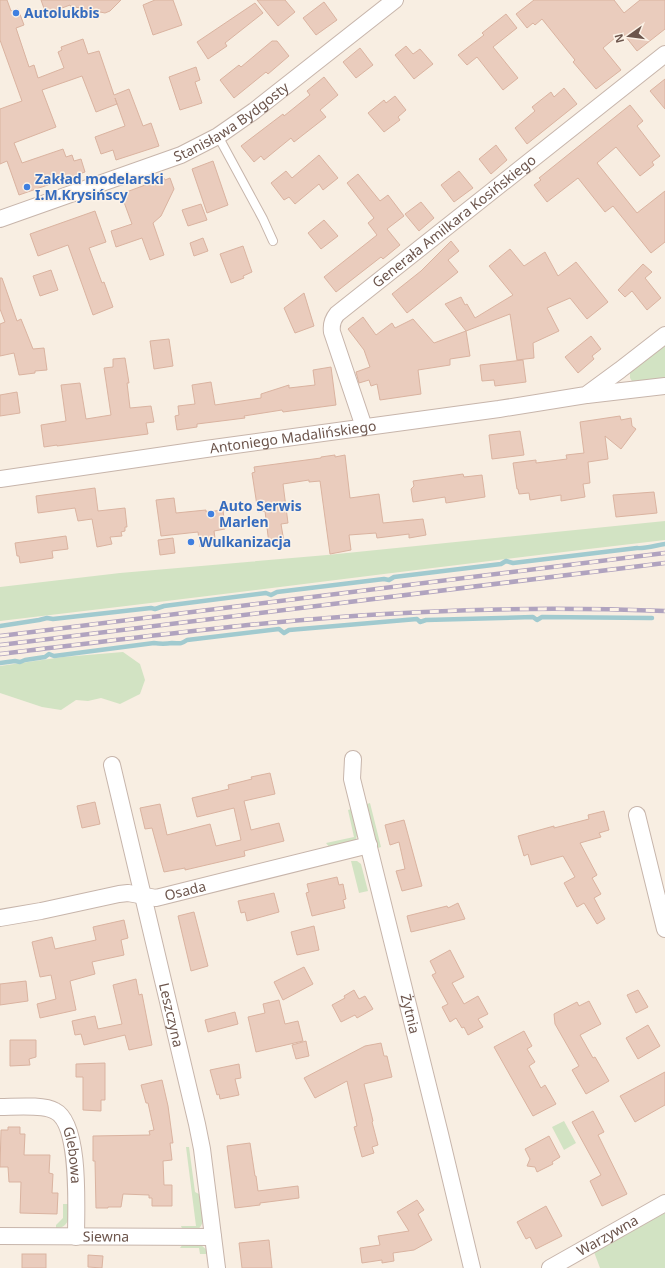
<svg xmlns="http://www.w3.org/2000/svg" width="665" height="1268" viewBox="0 0 665 1268" font-family="'Noto Sans',sans-serif">
	<rect width="100%" height="100%" fill="#f8eee2"/>
	<g fill="#d2e3c3">
		<path d="M665,344V381L633,383L630,378V373Z"/>
		<path d="M665,521V540C443,566 222,595 0,621V587L120,573L327,555Z"/>
		<path d="M123,652L140,664L145,680L140,694L120,704L101,698L88,701L76,700L61,710L42,707L0,693V666L63,657Z"/>
		<path d="M370,803L381,847L375,849L364,805Z"/>
		<path d="M354,808C356,820 361,832 354,843L331,849L326,843L354,837L348,810Z"/>
		<path d="M351,861H357L361,864L368,891L359,893Z"/>
		<path d="M564,1121L576,1143L564,1150L552,1127Z"/>
		<path d="M186,1147H189L195,1192L201,1195C202,1204 208,1226 196,1230C192,1231 187,1231 183,1231L181,1226H196Z"/>
		<path d="M63,1204H70C70,1214 70,1228 56,1228V1225L63,1218Z"/>
		<path d="M665,1213V1268H600L594,1252Z"/>
		<path d="M183,1244L201,1245L208,1251L206,1254H200L199,1248H180Z"/>
	</g>
	<g fill="none" stroke-linecap="round" stroke-linejoin="round">
		<g stroke="#a1cacf" stroke-width="4.5">
			<path d="M0,626L39,620L47,618L53,619L151,608L155,609L164,606L266,593L271,595L277,592L384,579L389,580L394,577L501,564L506,561L513,563L637,548C643,549 658,545 665,544"/>
			<path d="M0,663L15,661L20,662L25,660L45,657L49,654L54,656L154,643C161,644 165,644 172,643C179,643 180,645 187,640L279,629L284,633L289,630L417,619L420,622L426,620L533,617L537,620L542,617L652,618"/>
		</g>
	</g>
	<g fill="#eaccbd" stroke="#dab3a0">
		<path d="M0,0H7L11,11L18,9L24,25L16,28L29,67L34,65L38,78L64,68L58,52L62,50L61,47L83,39L88,54L99,51L114,95L129,89L143,126L151,123L159,146L116,160L113,150L101,154L95,137L125,126L115,98L117,104L96,112L82,76L42,90L56,127L14,143L22,163L63,149L66,157L72,155L74,161L81,159L85,172L19,195L7,161L0,164V109L22,101L0,40Z"/>
		<path d="M41,0H121L110,11L105,13L70,6V5L46,14Z"/>
		<path d="M155,0H173L182,25L153,35L143,5Z"/>
		<path d="M257,0H285L295,12L278,26Z"/>
		<path d="M534,0H614L624,13L640,0H665V29L637,51L622,32L603,48L621,70L596,89L573,62L575,60L542,19L535,25L533,23L527,28L516,14Z"/>
		<path d="M324,2L337,20L316,35L303,18Z"/>
		<path d="M255,3L263,13L225,43L227,46L208,59L197,42Z"/>
		<path d="M506,14L517,28L493,47L518,78L503,90L477,57L467,65L458,55L484,35L482,33Z"/>
		<path d="M272,41H277L289,56L268,74L266,72L234,98L220,80L239,65L241,67Z"/>
		<path d="M406,46L413,54L420,49L433,64L414,79L395,55Z"/>
		<path d="M360,48L373,65L356,78L343,62Z"/>
		<path d="M196,67L200,80L195,82L202,103L180,110L169,77Z"/>
		<path d="M324,77L338,95L320,110L326,117L294,142L291,138L264,160L261,156L254,162L241,146L283,114L284,116L310,95L307,91Z"/>
		<path d="M665,79V109L650,91Z"/>
		<path d="M564,88L577,104L527,144L515,128L535,111L532,107L551,92L554,97Z"/>
		<path d="M395,96L406,110L398,117L400,120L384,132L368,113L384,100L386,103Z"/>
		<path d="M630,105L643,121L637,126L660,156L652,162L654,165L640,176L616,147L597,163L637,213L665,191V242L651,253L613,206L605,212L578,178L547,202L534,185L541,180L539,178Z"/>
		<path d="M496,145L507,160L491,174L479,159Z"/>
		<path d="M319,155L338,178L323,190L319,184L295,204L289,197L284,200L271,183L286,171L292,178Z"/>
		<path d="M213,161L228,205L207,213L192,169Z"/>
		<path d="M459,171L473,188L454,202L441,185Z"/>
		<path d="M358,174L380,201L388,195L404,216L387,229L400,245L383,259L381,257L336,292L324,277L377,235L368,223L374,218L347,183Z"/>
		<path d="M164,178L165,180L170,178L174,189L161,216L153,223L164,255L150,260L142,238L116,247L111,231L132,224L121,194Z"/>
		<path d="M421,202L434,218L419,231L405,214Z"/>
		<path d="M201,204L207,220L188,226L182,210Z"/>
		<path d="M95,211L106,242L89,248L102,283L104,282L113,307L93,315L68,245L38,256L30,234Z"/>
		<path d="M324,220L338,236L321,249L308,233Z"/>
		<path d="M203,238L208,251L194,256L190,243Z"/>
		<path d="M451,241L459,251L448,260L458,272L407,313L392,294L421,271Z"/>
		<path d="M243,246L252,272L243,276L244,278L231,283L220,254Z"/>
		<path d="M510,249L524,266L545,252L558,276L576,262L608,302L587,319L570,298L547,308L559,331L533,343L534,358L517,360L510,314L466,331L445,304L461,297L465,305L467,304L475,318L513,295L489,266Z"/>
		<path d="M643,264L652,272L645,278L661,298L647,310L632,291L625,297L618,290Z"/>
		<path d="M51,270L58,290L40,296L33,276Z"/>
		<path d="M0,278H2L17,321L21,319L33,349L44,348L47,370L35,371V373L19,375L14,353L0,356V324L5,322L0,309Z"/>
		<path d="M304,293L314,326L295,333L284,308Z"/>
		<path d="M363,317L376,335L392,323L395,328L413,319L434,343L466,331L470,356L450,359V365L418,370L421,394L380,400L377,384L371,386L369,380L359,383L356,372L370,367L364,350L348,329Z"/>
		<path d="M591,336L601,349L592,356L594,359L578,373L565,357Z"/>
		<path d="M169,339L173,366L154,369L150,341Z"/>
		<path d="M125,358L129,383H127L130,408L151,406L154,422L146,423L148,434L57,446V445L44,447L41,425L66,421L61,385L80,383L86,419L111,415L104,368L113,367V359Z"/>
		<path d="M523,360L526,382L495,386L494,380L482,381L480,365Z"/>
		<path d="M331,367L336,405L283,412L282,410L244,416L245,418L197,424V427L177,430L175,416L179,415L178,406L195,404L192,385L211,382L215,405L261,398V394L289,385V388L315,385L313,370Z"/>
		<path d="M17,392L20,413L0,416V395Z"/>
		<path d="M620,416L621,420L631,418L632,426L636,429L621,449L605,436L608,459L588,462L590,483L583,484L585,497L561,501V495L530,500L529,493L519,494L518,489H517L513,463L536,460V463L567,459L566,455L584,453L580,422Z"/>
		<path d="M520,431L524,455L492,459L489,435Z"/>
		<path d="M335,455V457L345,455L350,498L379,494L383,523L423,519L426,535L409,538V534L377,538L376,533L349,535L351,550L330,554L320,481L309,482V480L283,484L288,523L281,524L284,542L269,544L265,511L258,512L252,473L255,472L254,467L321,458V457Z"/>
		<path d="M463,474L464,477L482,475L485,497L446,503L445,497L413,502L411,489L414,486L413,481Z"/>
		<path d="M95,488L98,511L125,508L127,527H125V531L121,532L122,536L110,537L112,544L97,547L92,519L78,521L75,508L38,513L36,496Z"/>
		<path d="M654,492L657,513L616,517L613,495Z"/>
		<path d="M174,498L176,513L206,510V512L223,510L225,529L214,531L216,545L200,547L198,532L161,536L156,500Z"/>
		<path d="M66,536L68,549L52,551L53,558L20,563L19,556H17L15,543Z"/>
		<path d="M173,538L175,553L160,555L158,540Z"/>
		<path d="M270,773L275,794L244,801L251,830L279,823L284,841L244,851L245,856L185,870V868L164,872L152,828L145,829L140,808L160,804L167,835L210,824L216,846L241,840L234,808L197,817L192,798L229,789L228,785L252,779L251,777Z"/>
		<path d="M95,802L100,824L82,828L77,806Z"/>
		<path d="M604,811L609,830L599,833L601,837L580,843L597,875L592,878L601,894L594,898L605,919L597,924L584,903L577,907L564,883L575,877L563,856L531,865L528,854L524,856L518,836L554,826V828L589,819L588,815Z"/>
		<path d="M404,820L422,886L402,891L396,871L405,869L399,842L390,845L385,825Z"/>
		<path d="M337,877L339,885L343,884L346,899L343,900L345,908L312,916L306,893L309,892L307,884Z"/>
		<path d="M274,893L279,912L247,921L245,912L241,913L238,901Z"/>
		<path d="M458,903L465,919L411,932L407,916L447,906L448,908Z"/>
		<path d="M194,912L208,966L191,971L178,916Z"/>
		<path d="M124,920L128,938L121,940L124,955L92,962L95,974L70,981L76,1010L40,1018L37,1004L56,999L51,975L40,977L32,942L52,937L55,949L96,940L93,927Z"/>
		<path d="M314,926L319,950L297,955L291,932Z"/>
		<path d="M450,950L464,977L452,983L464,1004L478,996L488,1014L478,1019L483,1027L468,1035L464,1027L462,1028L456,1018L450,1022L442,1007L448,1004L432,975L436,973L430,961Z"/>
		<path d="M304,967L313,984L283,1000L274,982Z"/>
		<path d="M136,979L139,995L142,994L152,1045L129,1050L125,1035L84,1045L81,1034L75,1035L72,1021L95,1016L98,1029L122,1024L113,985Z"/>
		<path d="M26,981L28,1001L0,1005V984Z"/>
		<path d="M354,990L359,999L365,996L373,1009L357,1018L355,1015L341,1022L332,1005L345,998L344,996Z"/>
		<path d="M638,990L648,1007L636,1013L627,995Z"/>
		<path d="M279,1000L285,1024L298,1021L303,1041L256,1052L248,1017L265,1013L263,1004Z"/>
		<path d="M589,1001L601,1024L580,1035L593,1058L595,1057L609,1081L586,1094L572,1070L579,1066L555,1024L554,1014L577,1002L579,1006Z"/>
		<path d="M235,1012L238,1024L208,1032L205,1020Z"/>
		<path d="M648,1025L660,1046L638,1059L626,1038Z"/>
		<path d="M524,1031L532,1046L527,1049L535,1062L529,1066L541,1088L545,1085L556,1104L533,1116L494,1047Z"/>
		<path d="M10,1040H36V1057L29,1059L30,1065L10,1066Z"/>
		<path d="M306,1041L309,1056L296,1059L292,1045Z"/>
		<path d="M381,1043L384,1056H387L392,1077L364,1084L373,1121L372,1122L378,1145L372,1147L374,1153L362,1157L354,1127L357,1126L347,1081L315,1098L304,1078L365,1046Z"/>
		<path d="M105,1063V1100H101V1111L83,1110V1077H76V1064Z"/>
		<path d="M239,1064L241,1078L235,1079L239,1095L220,1099L219,1094L217,1095L210,1070Z"/>
		<path d="M665,1072V1105L635,1122L620,1096Z"/>
		<path d="M162,1080L168,1106L173,1143H170L172,1160L163,1161L164,1185H172V1206H152V1198H149V1195L123,1194L121,1207H108V1208H96L95,1161H93V1136L150,1135L149,1131L154,1130L148,1103H146L141,1085Z"/>
		<path d="M593,1111L604,1132L598,1135L627,1194L602,1206L590,1181L601,1175L572,1122Z"/>
		<path d="M8,1127H20V1134H25L24,1155H50L49,1173L53,1174L52,1193H58L57,1214L20,1213L21,1182H9L8,1167H0L1,1130H8Z"/>
		<path d="M549,1136L560,1157L552,1162L553,1164L537,1172L535,1167L527,1166L530,1159L525,1149Z"/>
		<path d="M250,1143L255,1176H256L258,1191L298,1186L299,1198L260,1203V1205L235,1208L227,1146Z"/>
		<path d="M417,1200L424,1210L418,1214L432,1240L414,1250L393,1253L394,1261L382,1263V1260L362,1263L360,1248L380,1245L378,1236L409,1231L397,1212Z"/>
		<path d="M546,1206L562,1236L536,1249L530,1237L526,1239L517,1222Z"/>
		<path d="M269,1240L272,1268H242L239,1243Z"/>
		<rect x="22" y="1254" width="24" height="14"/>
		<path d="M88,1255L103,1256L102,1268L88,1267Z"/>
	</g>
	<g fill="none" stroke-linecap="round" stroke-linejoin="round">
		<defs>
			<path id="lane" d="M218,136L263,219L273,241"/>
			<g id="street">
				<path id="s1" d="M0,219L181,155L218,136L254,111L395,0"/>
				<path d="M587,395L665,386"/>
				<path id="s2" d="M364,427L332,332C331,325 332,320 337,314L665,54"/>
				<path id="s3" d="M0,479L206,449L499,409L586,395L620,370L665,335"/>
				<path id="s4" d="M353,759L352,779L440,1134L472,1268"/>
				<path id="s5" d="M112,765L197,1124L202,1149L217,1268"/>
				<path d="M637,815L665,929"/>
				<path id="s6" d="M0,918L41,911L119,894L128,893L156,898L369,845"/>
				<path id="s7" d="M0,1107C14,1107 43,1104 55,1111C81,1124 76,1210 76,1237"/>
				<path id="s8" d="M0,1236L213,1237"/>
				<path id="s9" d="M550,1268L665,1203"/>
			</g>
		</defs>
		<use href="#lane" stroke="#c7b5ab" stroke-width="10"/>
		<use href="#street" stroke="#c7b5ab" stroke-width="18"/>
		<use href="#lane" stroke="#fff" stroke-width="8"/>
		<use href="#street" stroke="#fff" stroke-width="16"/>
		<defs>
			<g id="rail">
				<path d="M0,636L665,553"/>
				<path d="M0,645L665,563"/>
				<path d="M0,654C141,637 282,618 424,612C504,608 585,608 665,611"/>
			</g>
		</defs>
		<use href="#rail" stroke="#b0a3bf" stroke-width="4.5"/>
		<use href="#rail" stroke="#fcf2e7" stroke-width="3" stroke-dasharray="9" stroke-linecap="butt"/>
	</g>
	<g fill="#3f7fe0" stroke="#fcf2e7" stroke-width="1.5">
		<circle cx="16" cy="13" r="4"/>
		<circle cx="27" cy="187" r="4"/>
		<circle cx="211" cy="514" r="4"/>
		<circle cx="191" cy="542" r="4"/>
	</g>
	<g text-anchor="middle" stroke-width="3" stroke-linejoin="round" paint-order="stroke">
		<g font-size="14" font-weight="bold" fill="#366cbe" stroke="#fcf2e7" text-anchor="start">
			<text x="24" y="18">Autolukbis</text>
			<text x="35" y="184">Zakład modelarski<tspan x="35" dy="16">I.M.Krysińscy</tspan></text>
			<text x="219" y="511">Auto Serwis<tspan x="219" dy="16">Marlen</tspan></text>
			<text x="199" y="547">Wulkanizacja</text>
		</g>
		<g font-size="14" fill="#6c554c" stroke="#fcf2e7">
			<text dy="5" stroke="none"><textPath href="#s1" startOffset="252">Stanisława Bydgosty</textPath></text>
			<text dy="5" stroke="none"><textPath href="#s2" startOffset="269">Generała Amilkara Kosińskiego</textPath></text>
			<text dy="5" stroke="none"><textPath href="#s3" startOffset="296">Antoniego Madalińskiego</textPath></text>
			<text dy="5" stroke="none"><textPath href="#s6" startOffset="189">Osada</textPath></text>
			<text dy="5" stroke="none"><textPath href="#s4" startOffset="262">Żytnia</textPath></text>
			<text dy="5" stroke="none"><textPath href="#s5" startOffset="257">Leszczyna</textPath></text>
			<text dy="5" stroke="none"><textPath href="#s7" startOffset="105">Glebowa</textPath></text>
			<text dy="5" stroke="none"><textPath href="#s9" startOffset="66">Warzywna</textPath></text>
			<text dy="5" stroke="none"><textPath href="#s8" startOffset="106">Siewna</textPath></text>
		</g>
	</g>
	<g transform="translate(629 36) rotate(256)" stroke="#fcf2e7" stroke-width="3" paint-order="stroke">
	<path d="M0-3L7 15L0 10L-7 15Z" fill="#6c554c"/>
	<text y="-6" font-size="11" font-weight="bold" text-anchor="middle" fill="#6c554c">N</text>
	</g>
</svg>
